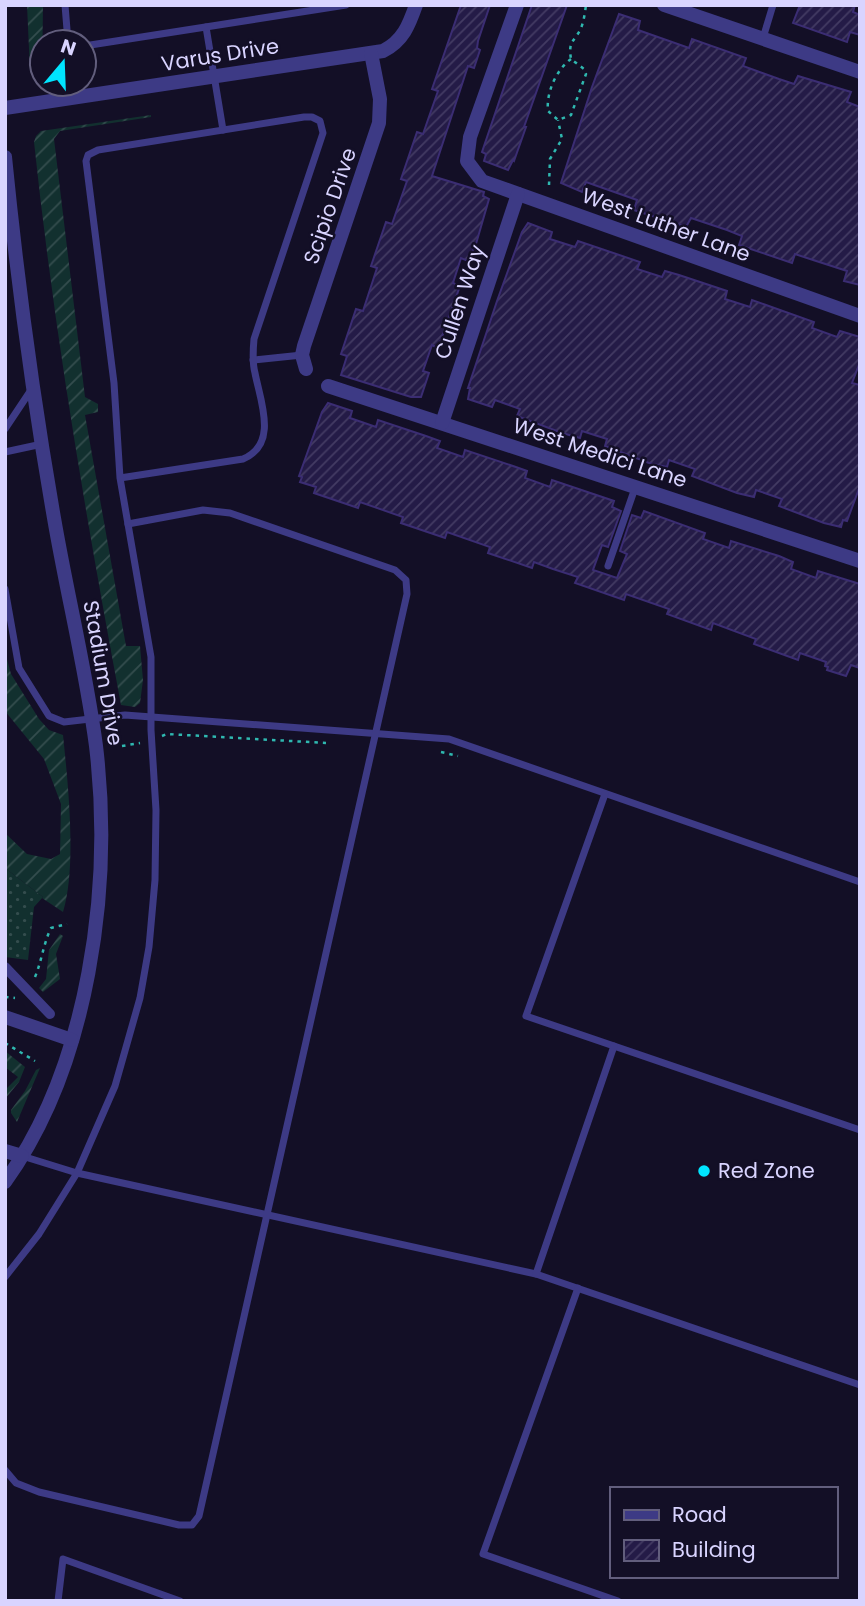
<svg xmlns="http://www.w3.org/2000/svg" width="865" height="1606" viewBox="0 0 865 1606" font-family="Poppins,sans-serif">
	<defs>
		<pattern id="grass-dots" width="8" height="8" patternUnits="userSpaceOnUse" patternTransform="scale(1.75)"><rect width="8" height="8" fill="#12302f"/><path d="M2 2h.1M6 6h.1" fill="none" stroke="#344d4e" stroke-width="1.8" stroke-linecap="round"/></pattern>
		<pattern id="garden-furrows" width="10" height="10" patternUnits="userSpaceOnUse" patternTransform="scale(1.75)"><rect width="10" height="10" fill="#12302f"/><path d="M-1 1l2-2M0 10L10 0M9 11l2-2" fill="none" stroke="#344d4e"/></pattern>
		<pattern id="building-hatch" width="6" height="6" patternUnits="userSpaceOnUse" patternTransform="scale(1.75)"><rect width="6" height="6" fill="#241b47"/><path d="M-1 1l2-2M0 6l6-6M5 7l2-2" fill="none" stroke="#433b63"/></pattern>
	</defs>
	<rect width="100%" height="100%" fill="#130f26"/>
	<path fill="url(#grass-dots)" d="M5,868L43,897L34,907L28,960L5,957Z"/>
	<g fill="url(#garden-furrows)">
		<path d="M27,5H43L42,79L33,77L30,71Z"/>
		<path d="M151,115V117L60,131L54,139L85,397L98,404V412L85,415L126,646H140L143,680L140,703L135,707L121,705C86,518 54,331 34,142L36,136L41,131Z"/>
		<path d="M5,652L11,674L39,719L49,730L63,735C68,783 77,867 63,912L42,898L43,897L5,868V833L27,854L51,859L60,854L61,804L44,759L5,711Z"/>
		<path d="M60,934L63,936L56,954L60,979L43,992L39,988L46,979L49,950Z"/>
		<path d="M5,1051L25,1067L19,1082L5,1099V1090L18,1077L5,1067Z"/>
		<path d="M40,1068L17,1122L11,1113V1110L25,1091L36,1070Z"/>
	</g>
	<g fill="url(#building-hatch)" stroke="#3b2d73" stroke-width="2">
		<path d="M461,5H490L478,41L477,48L480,50L474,68L468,66L432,176L484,192L483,196L489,199L476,244L468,261L461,258L453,283L460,286L438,348L432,345L423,371L429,373L421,397H411L341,375L347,356L341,354L356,309L363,311L377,268L371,266L386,222L392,224L407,181L401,179L417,132L423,134L431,111L438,91L432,89Z"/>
		<path d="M532,5H567L524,127H526L514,161L513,160L508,170L484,161L486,154L482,152Z"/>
		<path d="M800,5H855L853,12L860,15V35L850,32L847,42L793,23Z"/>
		<path d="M619,14L640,21L638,30L689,48L692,39L746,58L743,66L779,79L794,84L798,76L851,92L847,102L860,107V285L844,281L847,271L810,259L795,254L792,263L739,245L742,236L727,230L691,218L686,227L634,210L637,200L586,182L582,192L561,183L592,87Z"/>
		<path d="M528,223L552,232L550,239L575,247L578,241L640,262L637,269L662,277L665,271L679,275L727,291L725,299L750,307L752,300L766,305L814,322L812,328L837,337L840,331L860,337V362L852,383L860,385V486L847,521L843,520L841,527L824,523L779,506L782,499L756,490L754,497L737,493L692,476L695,469L669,460L667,467L649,463L605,446L607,439L582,431L580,438L562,433L517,416L520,409L495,400L492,407L468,399L470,388H468L497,301L522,232Z"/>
		<path d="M328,403L352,411L350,418L376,427L378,420L426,436L440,441L437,448L463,457L465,450L513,466L527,471L525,478L550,487L552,480L614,501L612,507L621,511L608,547L602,545L593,570L617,578L627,554L620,551L632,515L641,518L644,511L705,533L703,539L729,548L731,541L779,556L793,562L791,569L816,578L818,571L860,584V668L851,665L846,676L827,670L828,667L825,666L826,662L800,653L798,660L768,649L754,644L756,639L713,623L711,630L667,614L669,609L626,594L624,600L575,583L578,577L553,569L534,562L532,568L488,553L490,547L447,532L445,538L401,523L403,517L360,502L358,508L314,493L316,487L300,482L302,477L299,476L322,412Z"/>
	</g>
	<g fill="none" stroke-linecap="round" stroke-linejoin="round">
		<g stroke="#2fb8b0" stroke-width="2.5" stroke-dasharray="3.5 5" stroke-linecap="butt">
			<path d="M571,59C556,70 546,93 548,111L558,120L571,115L586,74L584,69L571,59C568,40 574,43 581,28C584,21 585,12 586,5"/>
			<path d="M549,185L550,159L562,139L558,120"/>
			<path d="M162,736L167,734L326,743"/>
			<path d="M122,746L140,743"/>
			<path d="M441,752L458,756"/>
			<path d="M35,977C42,960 43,945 51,928L67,924"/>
			<path d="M5,997L15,998"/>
			<path d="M5,1043L35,1061"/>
		</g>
		<g stroke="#3d3a85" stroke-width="7">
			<path d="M65,5L68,42"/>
			<path d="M206,27L223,130"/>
			<path d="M763,38L773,5"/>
			<path d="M84,46L346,5"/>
			<path d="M253,360L302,355"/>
			<path d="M5,429L31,390"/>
			<path d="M5,452L42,444"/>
			<path d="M608,566L635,488"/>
			<path d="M5,589L19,668L49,716L64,722L125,715L449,739L860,882"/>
			<path d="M605,794L526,1016L860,1130"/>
			<path d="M22,1156L77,1173L536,1274L860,1385"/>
			<path d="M536,1274L614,1046"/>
			<path d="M5,1277L39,1234L77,1173L115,1086L140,998L149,947L155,880L156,810L151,730V657L120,478L114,383L86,161L88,155L98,150L304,117H312L320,121L323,133L254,339C253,350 252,362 255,373C260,400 279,444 243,459L120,478"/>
			<path d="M578,1288L483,1554L618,1601"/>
			<path d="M5,1470L16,1483L39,1492L179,1525H192L199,1516L407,594L406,580L395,570L230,513L203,510L128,524"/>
			<path d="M58,1601L63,1559L180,1601"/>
		</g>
		<path stroke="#3d3a85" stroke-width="10" d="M5,967L50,1014"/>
		<g stroke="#3d3a85" stroke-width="14">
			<path d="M517,5L470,137L467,161L482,181L860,316"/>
			<path d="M664,5L860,72"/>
			<path d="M5,108L383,51C403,41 409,25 416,5"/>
			<path d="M5,157C17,278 33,398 54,518C67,594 86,670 96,746C113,887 89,1065 5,1182"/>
			<path d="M306,369L302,355L304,346L379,123L380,99L371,53"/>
			<path d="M328,386L860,561"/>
			<path d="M442,423L518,194"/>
			<path d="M5,1017L72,1040"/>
			<path d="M5,1151L22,1156"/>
		</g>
	</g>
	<circle fill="#00e5ff" stroke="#130f26" stroke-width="2.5" cx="704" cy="1171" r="7"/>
	<g text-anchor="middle" stroke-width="5" stroke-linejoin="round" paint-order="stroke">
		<g font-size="21" fill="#d9d4ff" stroke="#130f26">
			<text transform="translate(220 55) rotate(-9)" y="7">Varus Drive</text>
			<text transform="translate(330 206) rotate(-71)" y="7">Scipio Drive</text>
			<text transform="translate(666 225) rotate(20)" y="7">West Luther Lane</text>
			<text transform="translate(460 302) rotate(-72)" y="7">Cullen Way</text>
			<text transform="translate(600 453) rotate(18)" y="7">West Medici Lane</text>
			<text transform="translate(103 673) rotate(80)" y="7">Stadium Drive</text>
		</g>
		<g font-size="21" fill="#d9d4ff" stroke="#130f26" text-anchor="start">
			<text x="718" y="1178">Red Zone</text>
		</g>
	</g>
	<rect width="865" height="1606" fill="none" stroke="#d9d4ff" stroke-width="14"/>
	<rect x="610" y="1487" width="228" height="91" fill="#130f26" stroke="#625e7d" stroke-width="2"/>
	<rect x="624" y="1510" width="35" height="10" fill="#3d3a85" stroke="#625e7d" stroke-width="2"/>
	<text x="672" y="1522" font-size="21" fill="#d9d4ff">Road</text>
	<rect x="624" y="1540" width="35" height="21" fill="url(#building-hatch)" stroke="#625e7d" stroke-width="2"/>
	<text x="672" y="1557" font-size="21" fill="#d9d4ff">Building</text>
	<g transform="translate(63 63) rotate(19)"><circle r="33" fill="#130f26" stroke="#625e7d" stroke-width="2"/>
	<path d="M0-5L12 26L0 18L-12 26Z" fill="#00e5ff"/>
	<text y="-10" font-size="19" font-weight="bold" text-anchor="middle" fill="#d9d4ff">N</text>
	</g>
</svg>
